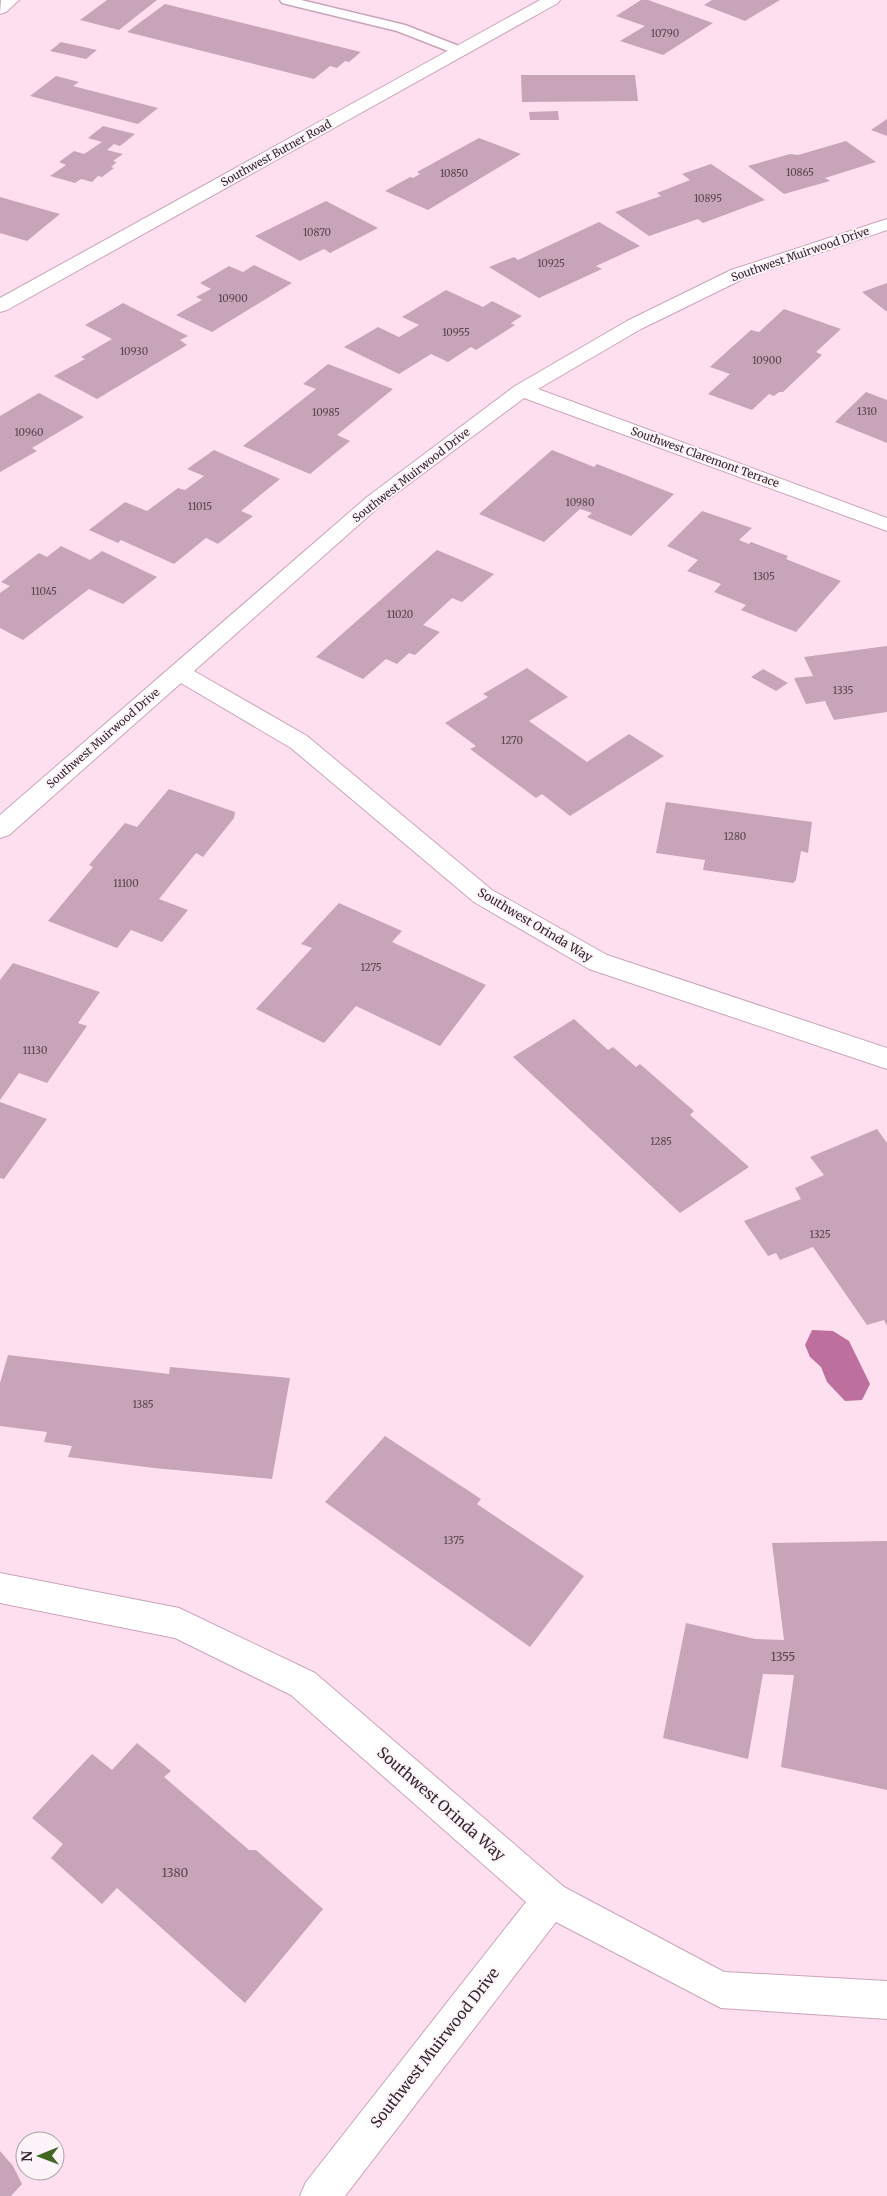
<svg xmlns="http://www.w3.org/2000/svg" width="887" height="2196" viewBox="0 0 887 2196" font-family="Merriweather,serif">
	<rect width="100%" height="100%" fill="#fedff0"/>
	<path fill="#bd6f9e" d="M812,1330L833,1331L849,1341L870,1384L862,1400L845,1401L827,1382L821,1367L810,1357L805,1345Z"/>
	<g fill="#c7a4b8">
		<path d="M107,0H157L119,30L80,20Z"/>
		<path d="M641,0H648L713,23L663,55L620,41L645,26L616,16Z"/>
		<path d="M712,0H780L745,21L704,5Z"/>
		<path d="M165,4L361,52L349,62L345,61L337,68L330,66L314,79L127,32Z"/>
		<path d="M61,42L97,50L86,59L50,51Z"/>
		<path d="M521,75H635L638,101L522,102Z"/>
		<path d="M56,76L79,82L73,86L158,108L138,124L30,96Z"/>
		<path d="M558,111L559,120H530L529,112Z"/>
		<path d="M887,119V136L871,130Z"/>
		<path d="M103,126L135,134L120,146L114,144L107,150L123,154L113,161L117,162L111,167L114,168L102,177L98,176L92,182L81,179L75,183L50,176L66,165L59,162L74,151L84,154L102,142L88,138Z"/>
		<path d="M479,138L521,154L428,210L385,191L410,177L413,178L420,174L417,172Z"/>
		<path d="M846,141L876,162L825,178L830,181L784,194L748,166L790,154L798,155Z"/>
		<path d="M711,164L765,200L703,223L698,219L649,236L615,212L661,196L657,193L690,180L682,174Z"/>
		<path d="M0,197L60,214L27,241L0,233Z"/>
		<path d="M326,201L378,228L330,253L324,249L300,261L255,236Z"/>
		<path d="M599,222L640,246L596,266L602,269L539,298L489,267L514,257L518,260Z"/>
		<path d="M254,265L292,283L212,332L176,315L202,300L196,297L211,289L200,283L229,266L243,272Z"/>
		<path d="M887,283V312L862,292Z"/>
		<path d="M446,290L483,307L492,301L522,316L511,323L515,325L476,350L471,347L448,362L431,354L399,374L344,347L378,327L399,337L419,325L402,317Z"/>
		<path d="M123,303L188,336L180,340L187,345L97,399L54,376L85,359L81,357L112,339L85,325Z"/>
		<path d="M784,309L841,329L816,352L822,355L783,392H779L774,396L769,394L752,410L708,394L730,374L710,367L712,365L751,330L759,332Z"/>
		<path d="M328,364L393,389L337,435L350,441L310,474L243,446L316,389L303,384Z"/>
		<path d="M866,392L887,400V443L835,422Z"/>
		<path d="M39,393L84,417L32,448L37,451L0,472V416Z"/>
		<path d="M214,450L280,479L241,511L253,516L218,544L206,538L174,564L121,540L118,543L89,530L125,502L147,511L178,488L185,490L204,476L187,469Z"/>
		<path d="M552,450L594,467L597,464L674,494L631,536L587,517L592,513L580,509L544,542L479,514Z"/>
		<path d="M702,511L752,528L739,540L749,544L751,542L788,556L786,559L841,581L796,632L741,610L746,605L714,592L721,584L687,571L698,560L667,546Z"/>
		<path d="M61,546L90,560L102,551L157,577L123,604L89,589L23,640L0,628V593L10,586L1,582L39,553L47,557Z"/>
		<path d="M437,550L494,574L462,602L452,598L423,625L440,632L415,655L409,653L397,664L386,659L363,679L316,657Z"/>
		<path d="M887,646V712L834,720L825,701L806,704L794,678L813,676L804,657Z"/>
		<path d="M527,668L568,697L529,721L587,762L629,734L664,756L570,816L542,794L536,798L470,749L476,746L445,723L488,697L483,694Z"/>
		<path d="M763,669L788,683L776,691L751,677Z"/>
		<path d="M169,789L235,812L234,818L203,857L196,853L159,899L188,910L162,942L131,930L117,948L48,921L93,867L89,865L125,823L137,827Z"/>
		<path d="M666,802L812,822L808,853L801,851L796,880L793,883L703,870L705,860L656,853Z"/>
		<path d="M339,903L402,931L392,942L486,985L440,1046L356,1006L324,1043L256,1009L312,948L301,944Z"/>
		<path d="M13,963L100,992L78,1023L87,1026L47,1083L19,1073L0,1100V980Z"/>
		<path d="M574,1019L608,1050L613,1047L636,1067L640,1064L694,1111L690,1115L749,1167L680,1213L513,1057Z"/>
		<path d="M0,1102L47,1119L4,1179L0,1178Z"/>
		<path d="M877,1129L887,1143V1326L884,1320L867,1325L813,1247L780,1260L776,1253L768,1256L744,1221L801,1199L795,1188L824,1175L810,1157Z"/>
		<path d="M8,1355L169,1374L170,1367L290,1378L272,1479L154,1468L68,1457L72,1446L44,1442L47,1432L0,1426V1383Z"/>
		<path d="M385,1436L481,1499L477,1504L584,1576L530,1647L325,1502Z"/>
		<path d="M887,1541V1790L781,1767L794,1675L763,1674L748,1759L663,1738L686,1623L755,1639L784,1640L772,1543Z"/>
		<path d="M137,1743L171,1771L164,1777L249,1850H256L323,1909L245,2003L117,1888L102,1904L51,1858L63,1844L32,1818L92,1754L112,1770Z"/>
		<path d="M0,2151L13,2166L22,2184L11,2196H0Z"/>
	</g>
	<g fill="none" stroke-linecap="round" stroke-linejoin="round">
		<defs>
			<path id="lane" d="M280,0H301L405,25L464,48L466,51L464,54H456L397,31L282,3Z"/>
			<g id="street">
				<path d="M887,219V230L745,278L641,329L538,389L887,518V531L524,398L381,505L194,671L307,736L492,890L607,955L887,1048V1069L589,969L474,902L291,748L181,683L9,835L0,838V815L367,497L515,386L627,321L731,270Z"/>
				<path d="M0,1573L179,1608L315,1673L564,1887L724,1972L887,1981V2019L721,2008L556,1922L345,2196H300L306,2182L526,1902L291,1695L175,1638L0,1603Z"/>
			</g>
			<path id="secondary" d="M540,0H560L558,3L7,310L0,312V298Z"/>
			<path id="highway" d="M1,0H19L6,12L0,14Z"/>
		</defs>
		<use href="#lane" stroke="#c9a5ba" stroke-width="3"/>
		<use href="#street" stroke="#c9a5ba" stroke-width="2"/>
		<use href="#secondary" stroke="#c9a5ba" stroke-width="2"/>
		<use href="#highway" stroke="#c9a5ba" stroke-width="2"/>
		<use href="#lane" fill="#fff" fill-rule="evenodd"/>
		<use href="#street" fill="#fff" fill-rule="evenodd"/>
		<use href="#secondary" fill="#fff" fill-rule="evenodd"/>
		<use href="#highway" fill="#fff" fill-rule="evenodd"/>
	</g>
	<g text-anchor="middle" stroke-width="4" stroke-linejoin="round" paint-order="stroke">
		<g font-size="10" fill="#5a4651">
			<text x="665" y="37">10790</text>
			<text x="800" y="176">10865</text>
			<text x="454" y="177">10850</text>
			<text x="708" y="202">10895</text>
			<text x="317" y="236">10870</text>
			<text x="551" y="267">10925</text>
			<text x="233" y="302">10900</text>
			<text x="456" y="336">10955</text>
			<text x="134" y="355">10930</text>
			<text x="767" y="364">10900</text>
			<text x="867" y="415">1310</text>
			<text x="326" y="416">10985</text>
			<text x="29" y="436">10960</text>
			<text x="580" y="506">10980</text>
			<text x="200" y="510">11015</text>
			<text x="764" y="580">1305</text>
			<text x="44" y="595">11045</text>
			<text x="400" y="618">11020</text>
			<text x="843" y="694">1335</text>
			<text x="512" y="744">1270</text>
			<text x="735" y="840">1280</text>
			<text x="126" y="887">11100</text>
			<text x="371" y="971">1275</text>
			<text x="35" y="1054">11130</text>
			<text x="661" y="1145">1285</text>
			<text x="820" y="1238">1325</text>
			<text x="143" y="1408">1385</text>
			<text x="454" y="1544">1375</text>
		</g>
		<g font-size="11" fill="#35272f" stroke="#fcf4f8">
			<text transform="translate(276 153) rotate(-29)" y="4">Southwest Butner Road</text>
			<text transform="translate(800 254) rotate(-19)" y="4">Southwest Muirwood Drive</text>
			<text transform="translate(705 457) rotate(20)" y="4">Southwest Claremont Terrace</text>
			<text transform="translate(411 475) rotate(-38)" y="4">Southwest Muirwood Drive</text>
			<text transform="translate(103 738) rotate(-41)" y="4">Southwest Muirwood Drive</text>
		</g>
		<g font-size="12" fill="#35272f" stroke="#fcf4f8">
			<text transform="translate(535 925) rotate(31)" y="4">Southwest Orinda Way</text>
		</g>
		<g font-size="12" fill="#5a4651">
			<text x="783" y="1661">1355</text>
			<text x="175" y="1877">1380</text>
		</g>
		<g font-size="15" fill="#35272f" stroke="#fcf4f8">
			<text transform="translate(441 1804) rotate(41)" y="5">Southwest Orinda Way</text>
			<text transform="translate(435 2048) rotate(-52)" y="5">Southwest Muirwood Drive</text>
		</g>
	</g>
	<g transform="translate(40 2156) rotate(269)"><circle r="24" fill="#fcf4f8" stroke="#aca2a8"/>
	<path d="M0-4L9 19L0 12L-9 19Z" fill="#406621"/>
	<text y="-8" font-size="14" font-weight="bold" text-anchor="middle" fill="#35272f">N</text>
	</g>
</svg>
